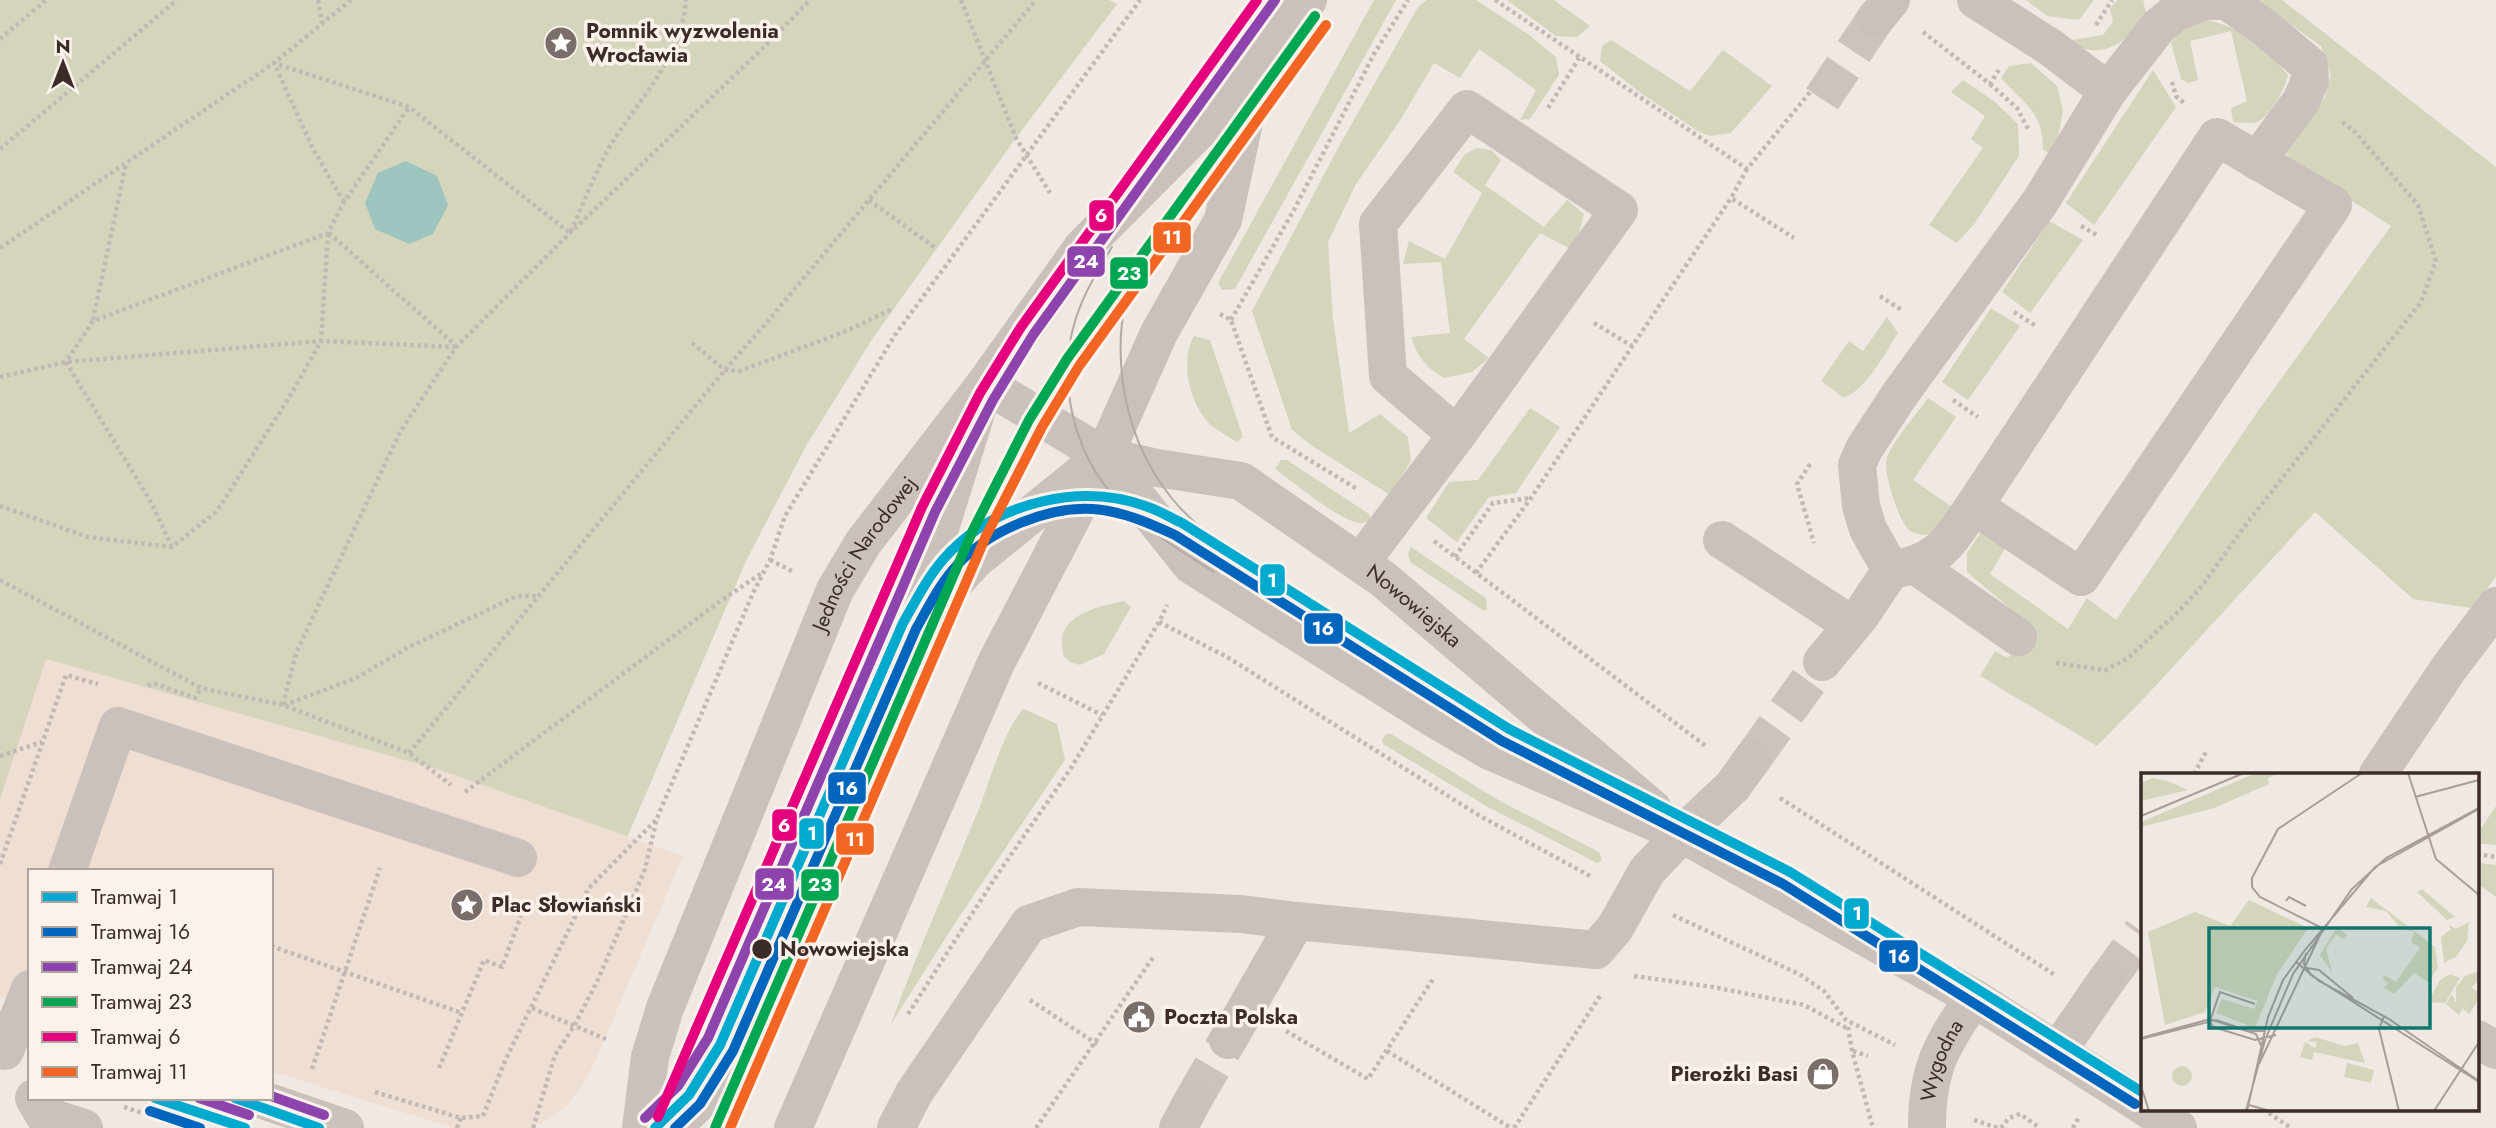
<svg xmlns="http://www.w3.org/2000/svg" width="2496" height="1128" viewBox="0 0 2496 1128" font-family="Jost,sans-serif">
	<rect width="100%" height="100%" fill="#f0e8e3"/>
	<g fill="#d5d5bc">
		<path d="M0,0H1109L1117,4L1016,138L873,338L806,446L746,561L623,847L631,865L635,863L577,995L572,994L546,1049L522,1128H489L512,1072L468,1105L436,1104L271,1049V871H114L132,819L145,799L177,807L510,921L519,904C553,896 575,874 561,838C558,829 550,818 540,814C529,809 514,809 502,808L156,690L124,687L59,666L0,827Z"/>
		<path d="M1374,0H1396L1235,289L1222,290L1218,283Z"/>
		<path d="M1427,0H1476L1528,34L1556,57L1559,75L1530,119L1520,120L1536,90L1479,49L1460,78L1434,63L1401,119L1356,184L1328,242L1333,318L1349,433L1380,414L1408,437L1411,461L1390,495L1311,445L1292,430L1252,311L1338,148L1418,7Z"/>
		<path d="M1507,0H1554L1590,26L1577,37L1556,36Z"/>
		<path d="M2026,0H2094L2079,20L2047,16Z"/>
		<path d="M2117,0H2143L2147,17C2124,40 2110,59 2075,46L2072,40L2103,35L2113,22L2110,9Z"/>
		<path d="M2256,0H2282L2496,167V577L2471,608L2413,599L2315,512L2148,694L2097,746L1980,676L1995,651L2008,658L2031,626L1967,572V553L1983,529L2007,545L1990,574L2068,629L2087,598L2116,620L2258,411L2391,226L2288,160L2287,152L2325,97L2331,76L2321,46Z"/>
		<path d="M2197,19C2234,21 2265,47 2288,75C2286,87 2270,117 2257,122C2250,124 2240,122 2233,122L2231,108L2247,101L2231,31L2190,41L2198,80L2188,83L2181,79L2171,43L2181,30Z"/>
		<path d="M1611,40L1690,91L1723,50L1772,86L1731,133L1710,136L1699,132L1638,91L1600,61L1602,46Z"/>
		<path d="M2031,63L2057,86L2063,111L2057,141L2048,153L2043,149C2043,110 2023,104 2001,78L2009,66Z"/>
		<path d="M2153,70L2176,107L2094,225L2066,203Z"/>
		<path d="M1963,80L1995,102L2018,124L2019,156L1975,223L1957,243L1929,225L1983,148L1971,139L1985,116L1951,92Z"/>
		<path d="M1477,148L1491,150L1501,160L1485,185L1544,227L1567,200L1584,214L1577,241L1569,248L1540,233L1464,339L1489,358L1472,372L1444,378C1426,367 1418,358 1411,337L1450,333L1441,262L1403,264L1409,241L1445,259L1482,193L1453,172L1465,154Z"/>
		<path d="M2049,221L2083,240L2030,313L2002,292Z"/>
		<path d="M1991,308L2020,326L1968,400L1942,382Z"/>
		<path d="M1887,317L1898,333C1887,350 1863,395 1843,397L1821,381L1849,341L1863,351Z"/>
		<path d="M1194,336L1210,340L1243,437L1237,442C1229,437 1220,432 1213,427C1190,407 1179,362 1194,336Z"/>
		<path d="M1928,398L1956,417L1913,480L1952,507L1934,534C1925,535 1916,536 1908,529C1898,519 1882,470 1887,457C1896,436 1915,417 1928,398Z"/>
		<path d="M1530,408L1560,427L1516,493L1489,497L1457,542L1426,518L1449,482L1478,480Z"/>
		<path d="M1281,460H1287L1369,514L1371,520C1366,523 1361,524 1355,522C1332,515 1296,484 1275,469Z"/>
		<path d="M1411,547L1486,598L1487,610L1484,611L1410,562L1408,554Z"/>
		<path d="M1124,601L1131,607L1104,654L1080,665L1070,662L1063,655C1063,650 1061,643 1062,638C1065,613 1104,605 1124,601Z"/>
		<path d="M1024,709L1057,724L1065,760L957,920L891,1024C917,952 949,882 978,811C988,787 1006,723 1024,709Z"/>
		<path d="M1386,734H1391L1500,801L1599,852L1602,860L1597,863L1488,807L1383,744L1382,739Z"/>
		<path d="M2496,806V845L2477,843V834Z"/>
		<path d="M2479,863L2496,865V897L2477,883V866Z"/>
	</g>
	<path fill="#efded2" d="M46,659L440,770L683,856L592,1068L582,1086L567,1105L547,1120L531,1128H453L271,1071V871H30V999L0,997V799Z"/>
	<path fill="#9dc4be" d="M406,161L437,176L448,205L433,234L409,244L375,229L365,203L378,173Z"/>
	<g fill="none" stroke-linecap="round" stroke-linejoin="round">
		<g stroke="#ccc2be" stroke-width="38" stroke-dasharray="38 19" stroke-linecap="butt">
			<path d="M1822,99L1876,18"/>
			<path d="M1753,758L1822,662"/>
			<path d="M2106,981L2142,932"/>
			<path d="M1193,1100L1228,1040"/>
		</g>
		<g stroke="#c2b9b5" stroke-width="4.5" stroke-dasharray="3.5 3.5" stroke-linecap="butt">
			<path d="M318,0L322,23"/>
			<path d="M961,0L1016,138L1050,193"/>
			<path d="M1495,0L1747,169L1811,91"/>
			<path d="M2096,25L2112,0"/>
			<path d="M1923,32L1990,84L2000,68"/>
			<path d="M0,39L46,0"/>
			<path d="M2172,82L2176,96L2185,104"/>
			<path d="M1990,84L2017,108L2029,131"/>
			<path d="M1548,108L1579,58"/>
			<path d="M0,149L177,0"/>
			<path d="M1747,169L1731,198L1794,238"/>
			<path d="M869,200L937,249"/>
			<path d="M344,202L313,149L274,63L351,0"/>
			<path d="M2081,226L2097,235"/>
			<path d="M329,233L456,346"/>
			<path d="M0,248L274,63L409,107L570,233C583,205 594,175 609,148C637,101 682,58 686,0"/>
			<path d="M1880,296L1903,311"/>
			<path d="M2014,312L2036,326"/>
			<path d="M1220,314L1231,320L1272,437L1357,489"/>
			<path d="M93,320L126,164"/>
			<path d="M1231,320L1295,208L1374,54L1408,0"/>
			<path d="M1594,323L1632,346"/>
			<path d="M692,343L725,370L740,371L849,330L894,308"/>
			<path d="M0,377L66,362L321,341L456,347"/>
			<path d="M1953,400L1978,417"/>
			<path d="M1810,464L1797,484L1814,543"/>
			<path d="M0,506L88,537L172,547L217,511L290,396L321,341L328,233"/>
			<path d="M1434,541L1707,747"/>
			<path d="M172,547L152,504L66,362L93,321L328,233L344,202L409,107"/>
			<path d="M1455,557L1493,503L1531,498"/>
			<path d="M770,560L794,572"/>
			<path d="M1476,573L1531,498L1731,198"/>
			<path d="M0,580L201,688L283,705L409,753L451,785"/>
			<path d="M1159,622L1227,657L1480,816L1592,877"/>
			<path d="M2056,663L2105,670L2127,659L2181,609L2202,586L2247,523L2421,302L2436,261L2418,205L2355,132L2341,121"/>
			<path d="M1038,683L1102,715"/>
			<path d="M148,686L153,683L195,698L201,688"/>
			<path d="M283,705L296,653L400,432L456,347L570,233L763,48L810,0"/>
			<path d="M284,705L356,678L407,648L517,596H540"/>
			<path d="M409,753L725,370L768,321L1036,0"/>
			<path d="M0,756L42,742"/>
			<path d="M2194,774L2206,752"/>
			<path d="M465,792L719,602L762,573"/>
			<path d="M1780,798L2055,975"/>
			<path d="M2477,854L2496,857"/>
			<path d="M0,864L66,675L98,684"/>
			<path d="M1673,915L1799,974L1824,991L1846,1020L1895,1045"/>
			<path d="M271,946L462,1013"/>
			<path d="M1634,976L1713,987L1804,1005L1848,1029"/>
			<path d="M1030,1000L1100,1046"/>
			<path d="M532,1008L606,1039"/>
			<path d="M908,1014L997,875L1071,768L1159,622L1167,605"/>
			<path d="M1848,1027L1852,1051L1873,1128"/>
			<path d="M1286,1031L1368,1079L1433,979"/>
			<path d="M1387,1051L1511,1128"/>
			<path d="M1853,1051L1868,1056"/>
			<path d="M439,1068L484,960L502,967L521,916"/>
			<path d="M312,1069L380,868"/>
			<path d="M375,1092L461,1118L483,1116L504,1063L589,888L657,819"/>
			<path d="M124,1107L186,1128"/>
			<path d="M2263,1109L2291,1128"/>
			<path d="M1974,1120L1998,1128"/>
			<path d="M457,1128L461,1118"/>
			<path d="M533,1128L555,1055L574,1026L597,982L636,891L645,869L657,818L753,593L770,560L785,516L895,335L1140,0"/>
			<path d="M1036,1128L1154,956"/>
			<path d="M1514,1128L1600,996"/>
			<path d="M2001,1128L2009,1118L2020,1114L2040,1128"/>
			<path d="M2073,1128L2079,1117"/>
		</g>
		<g stroke="#cac0bc" stroke-width="38">
			<path d="M1976,0L2050,47L2108,91"/>
			<path d="M1876,18L1891,0"/>
			<path d="M2217,137L2333,205L2081,577L1974,506Z"/>
			<path id="s1" d="M985,384L1104,456L1157,468L1241,481L1383,579L1653,809"/>
			<path d="M1104,456L1191,565L1433,718L1490,751L1682,834L1974,998L2142,1105"/>
			<path d="M1722,540L1852,625"/>
			<path d="M1360,563L1457,435L1619,210L1467,109L1378,224L1388,376L1457,435"/>
			<path d="M1916,566L2018,637"/>
			<path d="M1891,570L1868,529L1861,506L1857,465L1864,449L1900,394L2040,202L2108,91L2158,27L2176,12L2206,1H2227L2265,28L2309,65L2310,81L2301,101L2257,161"/>
			<path d="M918,622L975,560L1091,466"/>
			<path d="M1822,662L1861,615L1891,570C1940,562 1947,544 1974,506"/>
			<path d="M2378,774L2449,668L2496,606"/>
			<path d="M67,871L118,726L518,858"/>
			<path d="M2477,1039L2496,1050"/>
			<path d="M1228,1040L1296,921"/>
			<path d="M5,1051L30,989"/>
			<path d="M2058,1051L2106,981"/>
			<path d="M34,1098L44,1115L84,1128"/>
			<path d="M257,1098L345,1128"/>
			<path d="M2148,1109L2178,1128"/>
			<path id="s2" d="M641,1128L650,1057L665,1008L835,590L863,543L985,384L1082,248L1254,75L1308,0"/>
			<path d="M672,1128L718,1084L914,626L941,525L978,406"/>
			<path d="M793,1128L996,663L1104,456L1159,333L1223,220L1254,75"/>
			<path d="M896,1128L914,1093L1029,924L1078,907L1241,914L1296,921L1596,950L1615,928L1647,871L1682,834L1732,787L1753,758"/>
			<path d="M1178,1128L1193,1100"/>
			<path id="s3" d="M1927,1128C1927,1069 1941,1045 1974,998"/>
		</g>
		<g stroke="#b1aaa7" stroke-width="2">
			<path d="M1168,207C1159,224 1148,241 1140,259C1105,335 1119,431 1170,496C1188,519 1211,536 1233,554"/>
			<path d="M1112,247C1098,270 1084,293 1076,318C1056,379 1073,452 1116,499C1143,529 1180,550 1214,572"/>
		</g>
		<defs>
			<g id="tram-1">
				<path d="M155,1098L245,1128"/>
				<path d="M235,1098L319,1128"/>
				<path d="M655,1128L689,1095L720,1045L903,623C917,599 930,572 950,552C999,502 1082,482 1148,507C1160,511 1171,518 1182,523L1509,729L1790,872L2142,1092"/>
			</g>
			<g id="tram-2">
				<path d="M150,1111L200,1128"/>
				<path d="M675,1128L700,1104L733,1051L916,629C929,606 941,581 960,562C991,530 1049,506 1093,509C1122,511 1149,523 1175,535L1502,741L1783,884L2135,1104"/>
			</g>
			<g id="tram-3">
				<path d="M271,1096L324,1115"/>
				<path d="M199,1098L249,1115"/>
				<path d="M645,1118L678,1086L708,1038L935,512L993,400L1033,335L1275,0"/>
			</g>
			<path id="tram-4" d="M715,1128L973,530L1029,420L1067,359L1315,16"/>
			<path id="tram-5" d="M658,1117L922,507L980,393L1021,327L1257,0"/>
			<path id="tram-6" d="M730,1128L986,536L1042,427L1079,366L1326,25"/>
		</defs>
		<use href="#tram-1" stroke="#fcf2ec" stroke-width="16"/>
		<use href="#tram-2" stroke="#fcf2ec" stroke-width="16"/>
		<use href="#tram-3" stroke="#fcf2ec" stroke-width="16"/>
		<use href="#tram-4" stroke="#fcf2ec" stroke-width="16"/>
		<use href="#tram-5" stroke="#fcf2ec" stroke-width="16"/>
		<use href="#tram-6" stroke="#fcf2ec" stroke-width="16"/>
		<use href="#tram-1" stroke="#00a9ce" stroke-width="10"/>
		<use href="#tram-2" stroke="#0065bd" stroke-width="10"/>
		<use href="#tram-3" stroke="#8e44ad" stroke-width="10"/>
		<use href="#tram-4" stroke="#00a651" stroke-width="10"/>
		<use href="#tram-5" stroke="#e5007d" stroke-width="10"/>
		<use href="#tram-6" stroke="#f26522" stroke-width="10"/>
	</g>
	<defs>
		<symbol id="sight-disc" viewBox="-11 -11 22 22"><circle r="9.5" fill="#7a6e6a" stroke="#fcf2ec"/><path d="M0-6L1.8-2.2L6-1.7L2.9 1.2L3.7 5.4L0 3.3L-3.7 5.4L-2.9 1.2L-6-1.7L-1.8-2.2Z" fill="#fff"/></symbol>
		<symbol id="civic-disc" viewBox="-11 -11 22 22"><circle r="9.5" fill="#7a6e6a" stroke="#fcf2ec"/><path d="M-.6-6.5H3V-4.5H.6V-3L4-1V1h2V6H-6V1h2V-1L-.6-3ZM-1.2 2.5V6h2.4V2.5Z" fill="#fff"/></symbol>
		<symbol id="shop-disc" viewBox="-11 -11 22 22"><circle r="9.5" fill="#7a6e6a" stroke="#fcf2ec"/><path d="M-5-2.5h2.3a2.7 3.5 0 0 1 5.4 0H5L5.5 6h-11ZM-1.5-2.5h3a1.5 2.3 0 0 0-3 0Z" fill="#fff"/></symbol>
	</defs>
	<g fill-rule="evenodd">
		<use href="#sight-disc" x="542" y="24" width="38" height="38"/>
		<use href="#sight-disc" x="448" y="886" width="38" height="38"/>
		<use href="#civic-disc" x="1120" y="998" width="38" height="38"/>
		<use href="#shop-disc" x="1804" y="1055" width="38" height="38"/>
	</g>
	<circle fill="#3b2c29" stroke="#fcf2ec" stroke-width="2.5" cx="762" cy="949" r="11"/>
	<g text-anchor="middle" stroke-width="7" stroke-linejoin="round" paint-order="stroke">
		<g font-size="21" font-weight="bold" fill="#3b2c29" stroke="#fcf2ec" text-anchor="start">
			<text x="586" y="38">Pomnik wyzwolenia<tspan x="586" dy="24">Wrocławia</tspan></text>
			<text x="491" y="912">Plac Słowiański</text>
			<text x="1164" y="1024">Poczta Polska</text>
			<text x="1798" y="1081" text-anchor="end">Pierożki Basi</text>
		</g>
		<g font-size="21" fill="#3b2c29" stroke="#fcf2ec">
			<text dy="7" stroke="none"><textPath href="#s2" startOffset="620">Jedności Narodowej</textPath></text>
			<text dy="7" stroke="none"><textPath href="#s1" startOffset="492">Nowowiejska</textPath></text>
			<text dy="7" stroke="none"><textPath href="#s3" startOffset="70">Wygodna</textPath></text>
		</g>
		<g font-size="21" font-weight="bold" fill="#3b2c29" stroke="#fcf2ec" text-anchor="start">
			<text x="780" y="956">Nowowiejska</text>
		</g>
	</g>
	<g transform="translate(2141 773)">
		<rect width="338" height="338" fill="#f0e8e3"/>
		<path d="M115,0H137L127,5L128,11L73,35L0,54V49ZM11,5L26,8L47,17L0,28V10ZM281,116L314,144L306,147L276,119ZM230,125L294,174L297,195L287,209L273,200L253,221L243,215L247,210L242,206L243,202L255,209L279,175L270,169L273,159L259,155L245,138L225,134ZM108,127L167,155L136,201L114,255L75,240L81,226L113,236L117,228L74,214L64,239L24,252L7,159L54,139L89,153ZM328,149L326,168L315,184L303,190L300,164L310,156L308,152L315,156ZM196,154L206,162L202,166L195,161L185,176L191,199L179,182ZM338,198V207L330,215L338,219V226L328,241L322,236L327,226L318,242L305,231L311,221L315,231V214L324,203ZM309,201L319,205L304,230L287,229L299,207ZM174,264L204,273L217,270L224,290L173,279L171,287L159,284L164,269L174,275L176,269L166,268ZM206,290L233,297L230,310L203,304ZM31 303a10 10 0 1 1 20 0a10 10 0 1 1-20 0Z" fill="#d5d5bc"/>
		<path fill="none" stroke="#a89d99" stroke-width="2" d="M267,0L295,86L338,122M274,24L338,7M0,43L103,0M145,128L148,124L165,133M183,156L119,124L111,114V105L137,56L221,0M165,180L163,191L170,202L338,309M155,189L178,208L248,246L338,308M166,195L178,197L212,225M243,243L238,256L258,338M69,248L72,254L114,267L135,262M69,248L79,219L114,231M0,265L69,246L115,261L122,277M0,266L75,247L108,258H124M118,291L179,162M0,313L8,338M108,332L129,338M105,338L124,267L152,201L211,116L245,85L338,35M106,338L127,244L142,207L164,177L234,94L338,36M293,338L338,269"/>
		<path fill="#0f766e" fill-opacity="0.15" stroke="#0f766e" stroke-width="3.5" d="M68,155H289V255H68Z"/>
		<rect width="338" height="338" fill="none" stroke="#3b2c29" stroke-width="3.5"/>
	</g>
	<g stroke="#fcf2ec" stroke-width="2.5">
		<rect x="1088" y="199" width="27" height="33" rx="7" fill="#e5007d"/>
		<rect x="1152" y="221" width="40" height="33" rx="7" fill="#f26522"/>
		<rect x="1066" y="245" width="40" height="33" rx="7" fill="#8e44ad"/>
		<rect x="1109" y="256" width="40" height="34" rx="7" fill="#00a651"/>
		<rect x="1259" y="563" width="27" height="34" rx="7" fill="#00a9ce"/>
		<rect x="1303" y="612" width="41" height="33" rx="7" fill="#0065bd"/>
		<rect x="827" y="771" width="40" height="34" rx="7" fill="#0065bd"/>
		<rect x="771" y="808" width="27" height="34" rx="7" fill="#e5007d"/>
		<rect x="798" y="817" width="27" height="33" rx="7" fill="#00a9ce"/>
		<rect x="835" y="822" width="40" height="34" rx="7" fill="#f26522"/>
		<rect x="754" y="867" width="41" height="34" rx="7" fill="#8e44ad"/>
		<rect x="800" y="868" width="40" height="34" rx="7" fill="#00a651"/>
		<rect x="1843" y="897" width="27" height="33" rx="7" fill="#00a9ce"/>
		<rect x="1878" y="939" width="41" height="34" rx="7" fill="#0065bd"/>
	</g>
	<g font-size="19" text-anchor="middle" font-weight="bold" fill="#fff">
		<text x="1101" y="222">6</text>
		<text x="1172" y="244">11</text>
		<text x="1086" y="268">24</text>
		<text x="1129" y="280">23</text>
		<text x="1272" y="587">1</text>
		<text x="1323" y="635">16</text>
		<text x="847" y="795">16</text>
		<text x="784" y="832">6</text>
		<text x="812" y="840">1</text>
		<text x="855" y="846">11</text>
		<text x="774" y="891">24</text>
		<text x="820" y="891">23</text>
		<text x="1857" y="920">1</text>
		<text x="1899" y="963">16</text>
	</g>
	<rect x="28" y="869" width="245" height="231" fill="#fcf2ec" stroke="#afa39e" stroke-width="2"/>
	<rect x="42" y="892" width="35" height="10" fill="#00a9ce" stroke="#afa39e" stroke-width="2"/>
	<text x="91" y="904" font-size="21" fill="#3b2c29">Tramwaj 1</text>
	<rect x="42" y="927" width="35" height="10" fill="#0065bd" stroke="#afa39e" stroke-width="2"/>
	<text x="91" y="939" font-size="21" fill="#3b2c29">Tramwaj 16</text>
	<rect x="42" y="962" width="35" height="10" fill="#8e44ad" stroke="#afa39e" stroke-width="2"/>
	<text x="91" y="974" font-size="21" fill="#3b2c29">Tramwaj 24</text>
	<rect x="42" y="997" width="35" height="10" fill="#00a651" stroke="#afa39e" stroke-width="2"/>
	<text x="91" y="1009" font-size="21" fill="#3b2c29">Tramwaj 23</text>
	<rect x="42" y="1032" width="35" height="10" fill="#e5007d" stroke="#afa39e" stroke-width="2"/>
	<text x="91" y="1044" font-size="21" fill="#3b2c29">Tramwaj 6</text>
	<rect x="42" y="1067" width="35" height="10" fill="#f26522" stroke="#afa39e" stroke-width="2"/>
	<text x="91" y="1079" font-size="21" fill="#3b2c29">Tramwaj 11</text>
	<g transform="translate(63 63)" stroke="#fcf2ec" stroke-width="5" paint-order="stroke">
	<path d="M0-5L12 26L0 18L-12 26Z" fill="#3b2c29"/>
	<text y="-10" font-size="19" font-weight="bold" text-anchor="middle" fill="#3b2c29">N</text>
	</g>
</svg>
